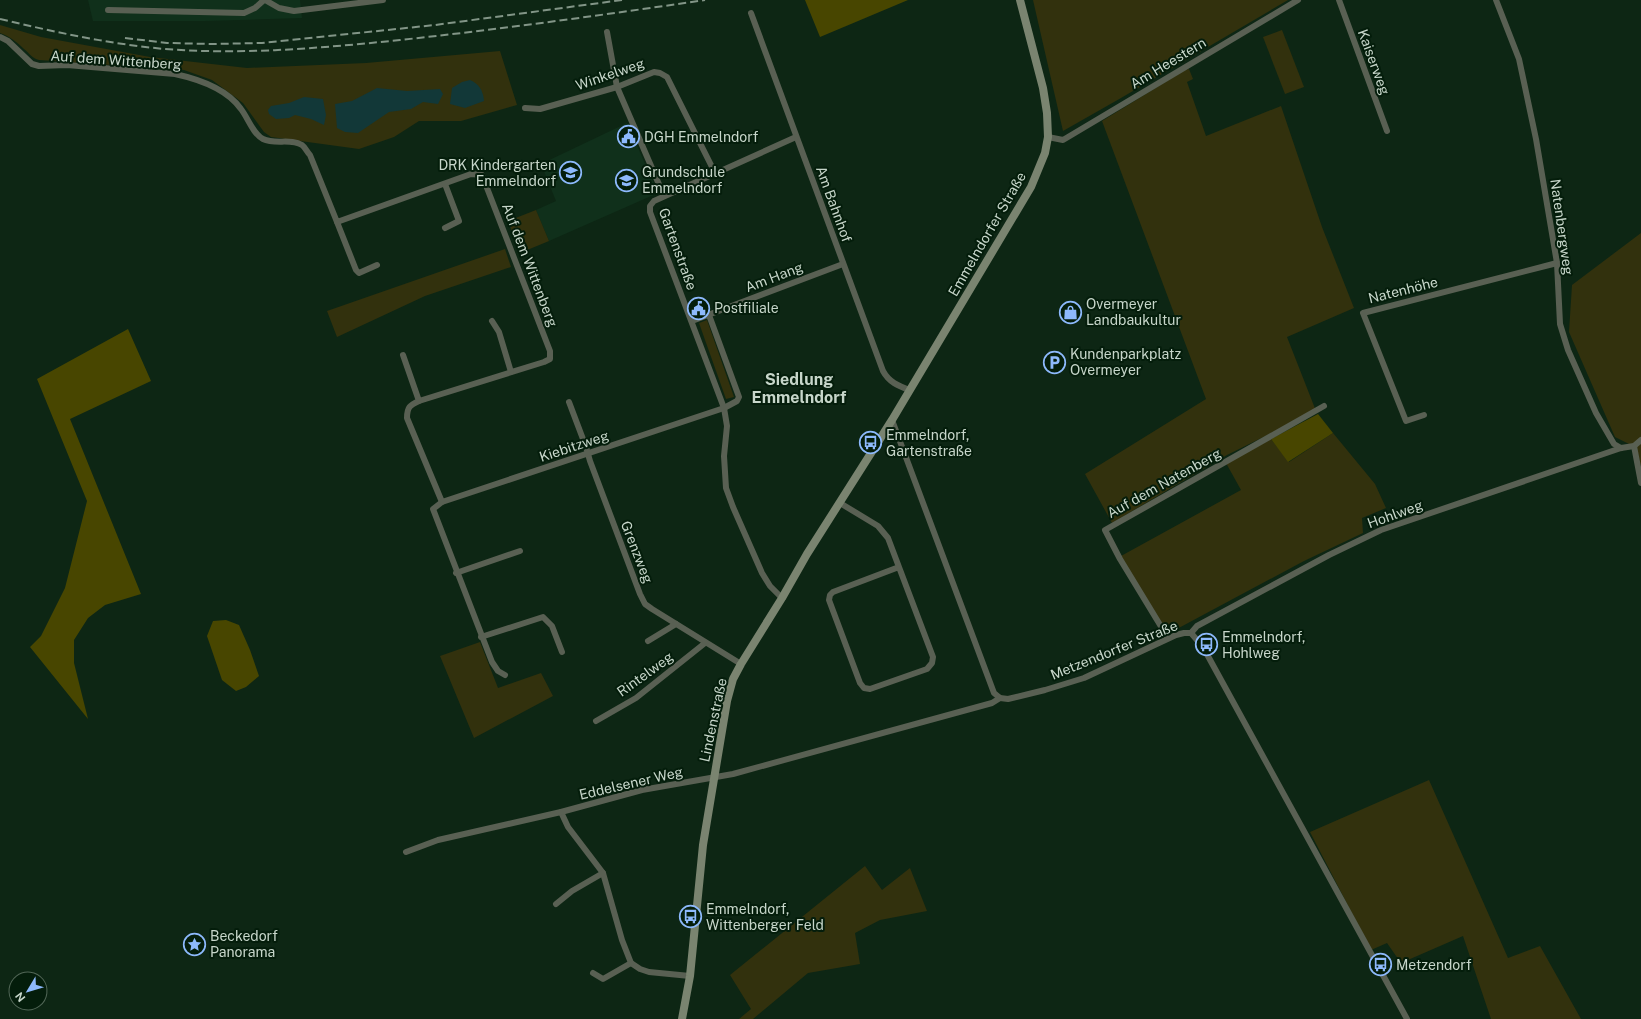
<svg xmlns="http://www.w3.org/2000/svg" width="1641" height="1019" viewBox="0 0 1641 1019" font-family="'Public Sans',sans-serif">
	<rect width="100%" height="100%" fill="#0d2614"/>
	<g fill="#10301b">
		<path d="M88,0H300L302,18L205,21H93Z"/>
		<path d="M627,123L658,193L549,241L536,210L556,201L541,164Z"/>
	</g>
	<g fill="#32310d">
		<path d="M1033,0H1288L1121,98L1063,131Z"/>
		<path d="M0,25L41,37L150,57L247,68L366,63L500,51L517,105L461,121H419L394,137L359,149L271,137L264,132L243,103L212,80L184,70L39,60C32,58 30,54 24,49C17,42 9,36 0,33Z"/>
		<path d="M1282,30L1304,87L1285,94L1263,37Z"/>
		<path d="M1189,69L1193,79L1187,82L1206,136L1281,106L1322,227L1354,308L1287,337L1316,411L1227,455L1112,523L1085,474L1206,399L1209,407L1102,121L1185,70Z"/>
		<path d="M536,210L549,241L520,253L508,221Z"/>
		<path d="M1641,233V468L1637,448L1615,437L1569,332L1572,285Z"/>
		<path d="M505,249L511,267L425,296L337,337L327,311Z"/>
		<path d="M707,320L734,397L726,399L699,323Z"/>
		<path d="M1333,433L1375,484L1386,508L1362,518L1363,533L1304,561L1175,630L1170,631L1163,627L1121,556L1241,490L1226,463L1271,439L1289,462Z"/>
		<path d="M480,642L498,688L541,673L553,696L474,738L440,656Z"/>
		<path d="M1429,780L1508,958L1540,946L1581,1019H1491L1463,936L1401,963L1387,943L1371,950L1310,832Z"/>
		<path d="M865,866L882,890L910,868L927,911L880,920L855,933L860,964L808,973L753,1019H739L751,1009L730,975Z"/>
	</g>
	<g fill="#484600">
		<path d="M805,0H908L820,37Z"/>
		<path d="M128,329L151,381L70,419L141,594L105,605L88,618L74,640V663L88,719L30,647L41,636L65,588L87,501L37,379Z"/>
		<path d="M1318,414L1333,433L1288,462L1271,439Z"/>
		<path d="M226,620L239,625L250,650L259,676L246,687L236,691L222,680L207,636L213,621Z"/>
	</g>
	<g fill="#123838">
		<path d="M470,80C479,84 483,90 484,101L465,108L450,104L452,88L462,82Z"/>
		<path d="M377,88L407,91L440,89L443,94L438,104L423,102L411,109L389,112L358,133L345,132L337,128L335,104L352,101Z"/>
		<path d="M304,97L323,99L326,115L324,125L311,119L295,115L289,118L276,119L269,114L268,110L271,106L289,103Z"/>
	</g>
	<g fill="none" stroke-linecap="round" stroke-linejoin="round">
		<g stroke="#596053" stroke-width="6">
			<path d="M265,0L279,8L294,11L383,0"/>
			<path d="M1339,0L1387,131"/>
			<path d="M1496,0L1519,59L1536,139L1557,263L1560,324L1568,350L1596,413L1614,444L1621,448"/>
			<path d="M108,10L244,13L255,8L264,0"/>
			<path d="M751,13L883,371C889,382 898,386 910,390"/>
			<path d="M607,32L617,87L664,196"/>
			<path d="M0,37L8,41L32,64L39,66L67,65L175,74C198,79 227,89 241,109C248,118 253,134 263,139C275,145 291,138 302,145C305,147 307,152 310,155L337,222L471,174L482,175L550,351V359L544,362L419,401C410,405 407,407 407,418L442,502"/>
			<path d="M525,108L540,109L617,87L654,72L660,73L667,77L715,173"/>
			<path d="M1048,137L1063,140L1298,0"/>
			<path d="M445,184L459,221L445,228"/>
			<path d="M337,222L356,270L359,273L377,265"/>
			<path d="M492,321L499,332L511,372"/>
			<path d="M692,321L843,264"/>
			<path d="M403,355L419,401"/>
			<path d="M569,402L586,447L590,461L640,594L645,604L652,609L741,664"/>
			<path d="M1424,415L1406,421L1363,313L1557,263"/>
			<path d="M892,420L994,693L1000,698L1008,699L1045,690L1084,678L1176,635L1184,633H1191L1203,647L1407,1019"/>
			<path d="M1634,446L1641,483"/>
			<path d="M840,503L878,526L888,538L933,657L932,663L927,669L870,689L864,688L860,683L829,600L830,595L833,592L899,567"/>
			<path d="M456,573L520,551"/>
			<path d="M782,598L770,586L762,573L733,507L726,488L724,456L727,426L724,408L650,212V206L654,201L796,137"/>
			<path d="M1191,633L1197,626L1329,555L1381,530L1621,448L1634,446L1641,440"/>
			<path d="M481,637L543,617L552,626L562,652"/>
			<path d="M1168,638L1120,559L1105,530L1324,406"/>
			<path d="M648,641L676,624"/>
			<path d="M505,675L498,671L492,662L433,509L442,502C536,471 630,440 724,408L737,401L739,397L709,315"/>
			<path d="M596,721L636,698L705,643"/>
			<path d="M561,812L568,827L603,873L622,940L631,963L640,969L649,972L690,976"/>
			<path d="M406,852L438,840L561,812L642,790L733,774L992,703L1000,698"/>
			<path d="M556,904L572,891L603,873"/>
			<path d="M593,973L603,979L631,963"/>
		</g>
		<path stroke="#7a8470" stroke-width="8" d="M682,1019L690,976L703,845L727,701L733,679L741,664L782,598L807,554L892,420L1031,187L1045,153L1048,137L1047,113L1043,88L1020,0"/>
		<g stroke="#829587" stroke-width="2" stroke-dasharray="8 4" stroke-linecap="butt">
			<path d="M0,19C55,32 109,44 165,49C243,55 323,48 400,40C502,29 603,15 705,0"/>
			<path d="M125,38L167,43L214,44L262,43L435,25L622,0"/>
		</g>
	</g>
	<defs>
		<symbol id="civic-ring" viewBox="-11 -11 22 22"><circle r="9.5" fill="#041d0b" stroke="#8db9fc" stroke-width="1.5"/><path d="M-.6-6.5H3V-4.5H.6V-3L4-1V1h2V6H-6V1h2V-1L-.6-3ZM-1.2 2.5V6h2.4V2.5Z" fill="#8db9fc"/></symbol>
		<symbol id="school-ring" viewBox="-11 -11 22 22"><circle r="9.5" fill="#041d0b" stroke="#8db9fc" stroke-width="1.5"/><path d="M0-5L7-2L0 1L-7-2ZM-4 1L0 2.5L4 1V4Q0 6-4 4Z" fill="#8db9fc"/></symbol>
		<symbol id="shop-ring" viewBox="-11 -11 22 22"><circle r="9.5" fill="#041d0b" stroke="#8db9fc" stroke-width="1.5"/><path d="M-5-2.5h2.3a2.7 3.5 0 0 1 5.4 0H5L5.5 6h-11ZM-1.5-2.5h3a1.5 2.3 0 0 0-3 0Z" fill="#8db9fc"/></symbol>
		<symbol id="parking-ring" viewBox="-11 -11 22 22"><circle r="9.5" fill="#041d0b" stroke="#8db9fc" stroke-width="1.5"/><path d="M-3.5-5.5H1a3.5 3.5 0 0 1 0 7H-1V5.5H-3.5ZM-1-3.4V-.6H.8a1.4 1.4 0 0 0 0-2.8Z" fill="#8db9fc"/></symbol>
		<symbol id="bus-ring" viewBox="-11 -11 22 22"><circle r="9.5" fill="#041d0b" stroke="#8db9fc" stroke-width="1.5"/><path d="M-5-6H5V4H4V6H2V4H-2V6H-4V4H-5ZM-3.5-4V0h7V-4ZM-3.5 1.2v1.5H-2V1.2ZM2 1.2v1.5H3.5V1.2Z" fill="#8db9fc"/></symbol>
		<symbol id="sight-ring" viewBox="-11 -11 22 22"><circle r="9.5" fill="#041d0b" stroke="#8db9fc" stroke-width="1.5"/><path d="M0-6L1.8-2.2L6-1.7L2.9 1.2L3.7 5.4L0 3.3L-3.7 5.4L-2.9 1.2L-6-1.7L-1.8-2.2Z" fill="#8db9fc"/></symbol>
	</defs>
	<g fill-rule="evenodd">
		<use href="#civic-ring" x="616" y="124" width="25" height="25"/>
		<use href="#school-ring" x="558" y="160" width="25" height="25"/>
		<use href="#school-ring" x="614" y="168" width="25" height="25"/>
		<use href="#civic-ring" x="686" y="296" width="25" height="25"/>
		<use href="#shop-ring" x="1058" y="300" width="25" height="25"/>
		<use href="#parking-ring" x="1042" y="350" width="25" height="25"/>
		<use href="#bus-ring" x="858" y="430" width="25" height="25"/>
		<use href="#bus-ring" x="1194" y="632" width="25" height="25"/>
		<use href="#bus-ring" x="678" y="904" width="25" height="25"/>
		<use href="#sight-ring" x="182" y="932" width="25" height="25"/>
		<use href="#bus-ring" x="1368" y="952" width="25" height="25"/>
	</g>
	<g text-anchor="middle" stroke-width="4" stroke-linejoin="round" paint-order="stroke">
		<g font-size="14" fill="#c7d6ca" stroke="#041d0b">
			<text transform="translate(116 60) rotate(4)" y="5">Auf dem Wittenberg</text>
			<text transform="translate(1374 62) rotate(70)" y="5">Kaiserweg</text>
			<text transform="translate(1168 63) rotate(-31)" y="5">Am Heestern</text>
			<text transform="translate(610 74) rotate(-19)" y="5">Winkelweg</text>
			<text transform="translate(834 204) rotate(70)" y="5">Am Bahnhof</text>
			<text transform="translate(1562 227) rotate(82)" y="5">Natenbergweg</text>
			<text transform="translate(987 234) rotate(-60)" y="5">Emmelndorfer Straße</text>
			<text transform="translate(678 249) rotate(70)" y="5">Gartenstraße</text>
			<text transform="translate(530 265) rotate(69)" y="5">Auf dem Wittenberg</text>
			<text transform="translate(774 277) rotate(-21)" y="5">Am Hang</text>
			<text transform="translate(1403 290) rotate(-14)" y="5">Natenhöhe</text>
			<text transform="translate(574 446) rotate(-18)" y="5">Kiebitzweg</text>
			<text transform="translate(1164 483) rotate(-29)" y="5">Auf dem Natenberg</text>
			<text transform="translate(1395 514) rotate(-20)" y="5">Hohlweg</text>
			<text transform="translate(637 552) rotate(69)" y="5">Grenzweg</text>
			<text transform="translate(1114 650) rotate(-22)" y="5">Metzendorfer Straße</text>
			<text transform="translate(645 674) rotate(-36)" y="5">Rintelweg</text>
			<text transform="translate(713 720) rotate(-78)" y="5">Lindenstraße</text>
			<text transform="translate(631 783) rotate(-13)" y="5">Eddelsener Weg</text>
		</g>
		<g font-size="14" fill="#c7d6ca" stroke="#041d0b" text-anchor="start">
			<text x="644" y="142">DGH Emmelndorf</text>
			<text x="556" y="170" text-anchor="end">DRK Kindergarten<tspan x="556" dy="16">Emmelndorf</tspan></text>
			<text x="642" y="177">Grundschule<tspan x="642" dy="16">Emmelndorf</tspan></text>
			<text x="1086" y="309">Overmeyer<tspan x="1086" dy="16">Landbaukultur</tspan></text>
			<text x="714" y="313">Postfiliale</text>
			<text x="1070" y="359">Kundenparkplatz<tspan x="1070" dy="16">Overmeyer</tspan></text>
			<text x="886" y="440">Emmelndorf,<tspan x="886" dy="16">Gartenstraße</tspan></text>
			<text x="1222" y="642">Emmelndorf,<tspan x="1222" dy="16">Hohlweg</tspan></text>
			<text x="706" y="914">Emmelndorf,<tspan x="706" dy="16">Wittenberger Feld</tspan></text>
			<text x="210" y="941">Beckedorf<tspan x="210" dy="16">Panorama</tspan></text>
			<text x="1396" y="970">Metzendorf</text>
		</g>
		<g font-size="16" font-weight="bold" fill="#c7d6ca" stroke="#041d0b">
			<text x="799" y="385">Siedlung<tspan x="799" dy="18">Emmelndorf</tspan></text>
		</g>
	</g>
	<g transform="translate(28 991) rotate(232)"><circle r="19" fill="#041d0b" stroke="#526757"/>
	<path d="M0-3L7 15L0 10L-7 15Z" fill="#8db9fc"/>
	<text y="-6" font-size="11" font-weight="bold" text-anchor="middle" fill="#c7d6ca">N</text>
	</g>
</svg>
